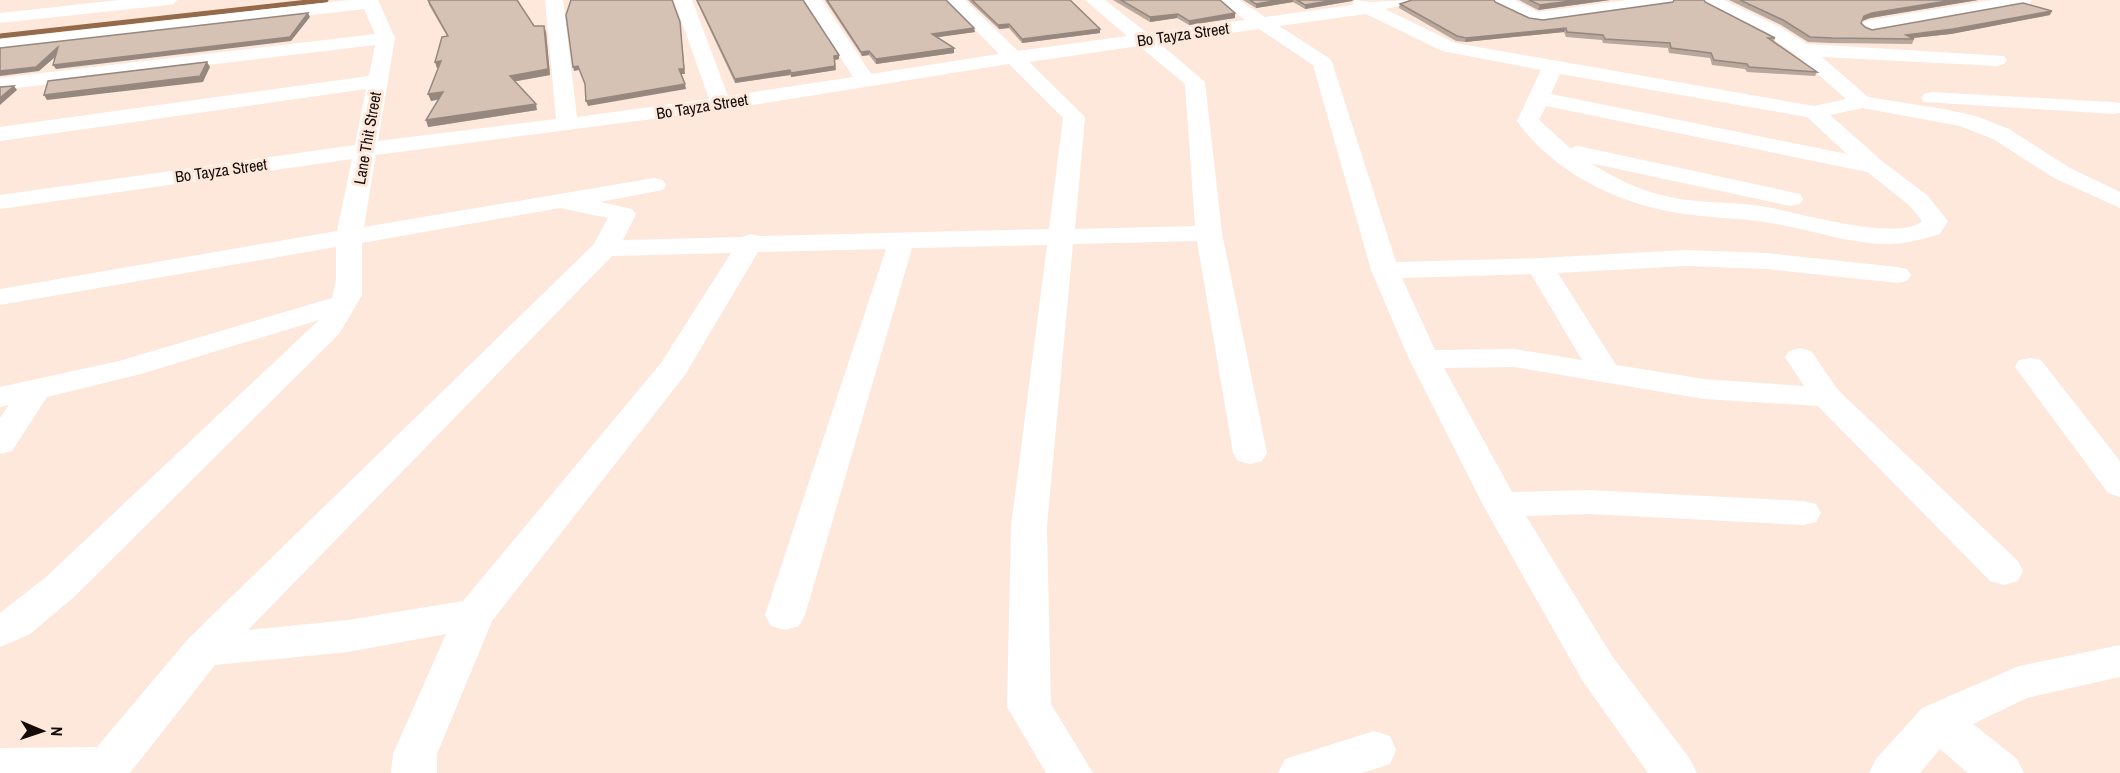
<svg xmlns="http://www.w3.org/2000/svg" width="2120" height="773" viewBox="0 0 2120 773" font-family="'Archivo Narrow',sans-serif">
	<rect width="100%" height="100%" fill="#fde8db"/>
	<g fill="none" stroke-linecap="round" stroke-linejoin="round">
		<path stroke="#956a4b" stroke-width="5" d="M0,36L326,0"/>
		<g fill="#fff" fill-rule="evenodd">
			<path d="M119,0H177L174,4L168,5L0,23V13Z"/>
			<path d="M349,0H378L395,38L378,141L556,119L545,0H563L577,117L709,99L674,0H692L728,96L853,77L804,0H822L871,74L999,54L946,0H965L1018,51L1127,36L1085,0H1105L1147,33L1245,20L1218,0H1239L1265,17L1352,5L1355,0L1370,2L1412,0L1409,4L1385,9L1455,43L1814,106L1846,99L1795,54L1766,35L1704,4L1701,0H1724L1780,27L1807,44L2004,56L2007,60L2004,64L1997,66L1822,57L1868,97L1944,109L1976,116L2009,129L2070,168L2120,192V208L2054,178L1993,139L1960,126L1862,108L1830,115L1882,161L1927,195L1948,221L1940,234C1924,239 1908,243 1891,244C1850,245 1810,229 1770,223C1741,218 1712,218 1684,214C1622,206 1553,173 1517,121L1541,70L1442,51L1366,14L1279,26L1329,58L1332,62L1396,262L1540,258L1686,250L1767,253L1897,267L1907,269L1911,275L1907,281L1897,283L1767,269L1686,266L1558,273L1616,365L1704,379L1804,386L1785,357L1789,351L1800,348L1811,351L1838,390L2018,561L2023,571L2018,581L2004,585L1990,581L1818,406L1704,399L1514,367L1444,368L1512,492L1589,490L1803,501L1816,504L1821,513L1816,522L1803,525L1589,514L1526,516L1612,656L1690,759L1697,773H1648L1582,680L1483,505L1409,359L1371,270L1313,65L1259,29L1159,43L1205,82L1222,233L1267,453L1262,461L1250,464L1238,461L1233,453L1197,241L1073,244L1047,526L1051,704L1093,773H1046L1007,707L1011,526L1047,245L912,248L805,615L799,626L785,630L771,626L765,615L886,249L758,252L685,375L492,621L437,754V773H391L393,754L446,634L348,652L215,665L130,773H0V748L97,747L188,639L594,244L608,218L560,208L362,243V295L339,334L74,597L30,634L0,647V613L46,577L319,320L141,374L47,397L12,451L0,454V418L9,405L0,407V387L119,361L332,298L336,280V247L0,305V289L337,231L352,159L0,209V195L355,145L366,89L0,141V127L369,76L375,45L0,90V78L375,34L364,9L0,51V39ZM1139,46L1185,84L1195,226L1075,229L1085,117L1029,62ZM1009,64L1063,118L1049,229L760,236L751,234L742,237L623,240L636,214L632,209L600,202L663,190L666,185L663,180L654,178L364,227L376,155L721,110ZM1560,74L1807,117L1847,154L1551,94ZM1546,106L1867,172L1909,205L1922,221C1899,243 1793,211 1761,206C1728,201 1693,204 1661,195C1636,189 1612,176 1590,163L1791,206L1800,204L1803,199L1800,194L1791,192L1578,146L1570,148L1539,120ZM731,253L661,363L463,601L348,620L248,630L612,256ZM1531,274L1582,360L1514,349L1435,350L1402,278Z"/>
			<path d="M1492,0H1515L1538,12L1627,0H1674L1671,4L1665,5L1542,22L1529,21L1495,4Z"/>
			<path d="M1992,0H2032L2029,4L2023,5L1870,32L1864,30L1861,26L1864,22L1870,20Z"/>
			<path d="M1931,92L2113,102L2120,103V113L2113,114L1924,102L1921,98L1924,94Z"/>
			<path d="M2030,358L2041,360L2120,461V497L2108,493L2015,367L2019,360Z"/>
			<path d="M2120,645V677L2027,698L1973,724L2017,759L2024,773H1968L1940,749L1920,773H1869L1876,759L1922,708L2019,666Z"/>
			<path d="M1374,731L1390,736L1396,750L1390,764L1362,773H1278L1285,759Z"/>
		</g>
	</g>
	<g fill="#b8a79c">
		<path d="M428,0L534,26L546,32L550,75L515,81L537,110L428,127L438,99L431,101L439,68H437L435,62L447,36L429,5Z"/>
		<path d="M696,0H803L839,55V59L835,60L836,70L791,77L790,75L735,83Z"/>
		<path d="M825,0H946L975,32L937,37L954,53L876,64L869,55L862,56Z"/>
		<path d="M968,0H1070L1100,33L1022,43L1009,28L999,29Z"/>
		<path d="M1113,0H1220L1235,18L1189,25L1177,18L1150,22Z"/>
		<path d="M1243,0H1353L1352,1L1305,9L1293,2L1256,8Z"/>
		<path d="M1519,0H1610L1538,10Z"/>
		<path d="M1729,0H1978L1870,18L1862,21L1861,23L1865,27L1872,30L2050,15L1951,34L1912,38L1914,39L1912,44L1830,43L1808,42L1781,25Z"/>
		<path d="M1412,1L1495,2L1529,18L1543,20L1705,2L1775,38L1774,41L1817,72L1815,76L1747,72L1745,69L1712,65L1710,58L1669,53L1668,48L1603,43L1602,40L1566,37L1564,32L1465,42L1456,41L1399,8L1400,4Z"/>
	</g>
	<g fill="#96887f">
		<path d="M1280,0H1293V2L1256,8V4Z"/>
		<path d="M1334,0H1353L1352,1L1305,9V5Z"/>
		<path d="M1578,0H1610L1538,10L1540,5Z"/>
		<path d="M1953,0H1978L1870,18L1862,21L1864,16L1872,13Z"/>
		<path d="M2052,11L2050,15L1951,34L1904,39L1906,35Z"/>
		<path d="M308,13L310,17L291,41L56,69L53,65Z"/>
		<path d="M1235,13V18L1189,25V21Z"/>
		<path d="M1178,14L1177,18L1150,22V17Z"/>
		<path d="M680,22L685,74H680L679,69Z"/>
		<path d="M1009,24V28L999,29L998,25Z"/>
		<path d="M544,26L546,32L550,75L512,82L510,76Z"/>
		<path d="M974,28L975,32L932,38V34Z"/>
		<path d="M1566,28L1564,32L1465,42L1466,38Z"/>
		<path d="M1100,29V33L1022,43V39Z"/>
		<path d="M58,47L61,52L39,71L0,76V71Z"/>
		<path d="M954,48V53L876,64V59Z"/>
		<path d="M869,51V55L862,56L861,52Z"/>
		<path d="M839,55V59L835,60L834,56Z"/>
		<path d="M441,61L444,67L437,68L435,62Z"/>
		<path d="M207,62L210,67L203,82L47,100L44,95Z"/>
		<path d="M578,66L579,70L574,71L573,67Z"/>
		<path d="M835,66L836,70L791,77V73Z"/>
		<path d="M790,70V75L735,83V79Z"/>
		<path d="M685,84L686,89L588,106L586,101Z"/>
		<path d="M14,86L17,90L0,105V98Z"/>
		<path d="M443,92L445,98L431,101L428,94Z"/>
		<path d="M536,104L537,110L428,127L426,120Z"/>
	</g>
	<g fill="#d6c2b5" stroke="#96887f" stroke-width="1.5">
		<path d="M428,0H517L534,26H544L548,69L510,76L536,104L426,120L443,92L428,94L441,61L435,62L442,37L448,36Z"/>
		<path d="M571,0H672L680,22L684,69H679L685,84L586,101L585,84L578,66L573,67L566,15Z"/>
		<path d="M697,0H803L839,55L834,56L835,66L791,73L790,70L735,79Z"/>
		<path d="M827,0H946L974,28L932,34L954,48L876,59L869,51L861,52Z"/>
		<path d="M972,0H1070L1100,29L1022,39L1009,24L998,25Z"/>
		<path d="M1121,0H1220L1235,13L1189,21L1178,14L1150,17Z"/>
		<path d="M1250,0H1280L1256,4Z"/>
		<path d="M1297,0H1334L1305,5Z"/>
		<path d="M1412,0H1494L1495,2L1529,18L1543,20L1673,2L1674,0H1704L1705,2L1775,38H1768L1817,72L1749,67L1747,64L1714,60L1711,53L1671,48L1670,43L1605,39L1603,35L1567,32L1566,28L1466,38L1457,36L1400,4Z"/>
		<path d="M1529,0H1578L1540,5Z"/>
		<path d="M1740,0H1953L1872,13L1864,16L1861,23L1865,27L1872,30L2023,3L2052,11L1953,29L1906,35L1914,39L1832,38L1810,37L1783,20Z"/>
		<path d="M308,13L290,37L53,65L58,47L36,67L0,71V48Z"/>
		<path d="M207,62L200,76L44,95L48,81Z"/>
		<path d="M14,86L0,98V87Z"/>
	</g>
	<g text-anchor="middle" stroke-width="6" stroke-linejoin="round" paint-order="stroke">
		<g font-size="16" fill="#130c08" stroke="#fde8db">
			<text transform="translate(1183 34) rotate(-8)" y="6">Bo Tayza Street</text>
			<text transform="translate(702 106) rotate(-9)" y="6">Bo Tayza Street</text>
			<text transform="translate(367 138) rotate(-80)" y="6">Lane Thit Street</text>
			<text transform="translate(221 170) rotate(-8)" y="6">Bo Tayza Street</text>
		</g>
	</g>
	<g transform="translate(42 731) rotate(92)" stroke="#fde8db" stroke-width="4.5" paint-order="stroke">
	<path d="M0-4.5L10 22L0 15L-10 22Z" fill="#130c08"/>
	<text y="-9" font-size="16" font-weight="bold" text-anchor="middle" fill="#130c08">N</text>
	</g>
</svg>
